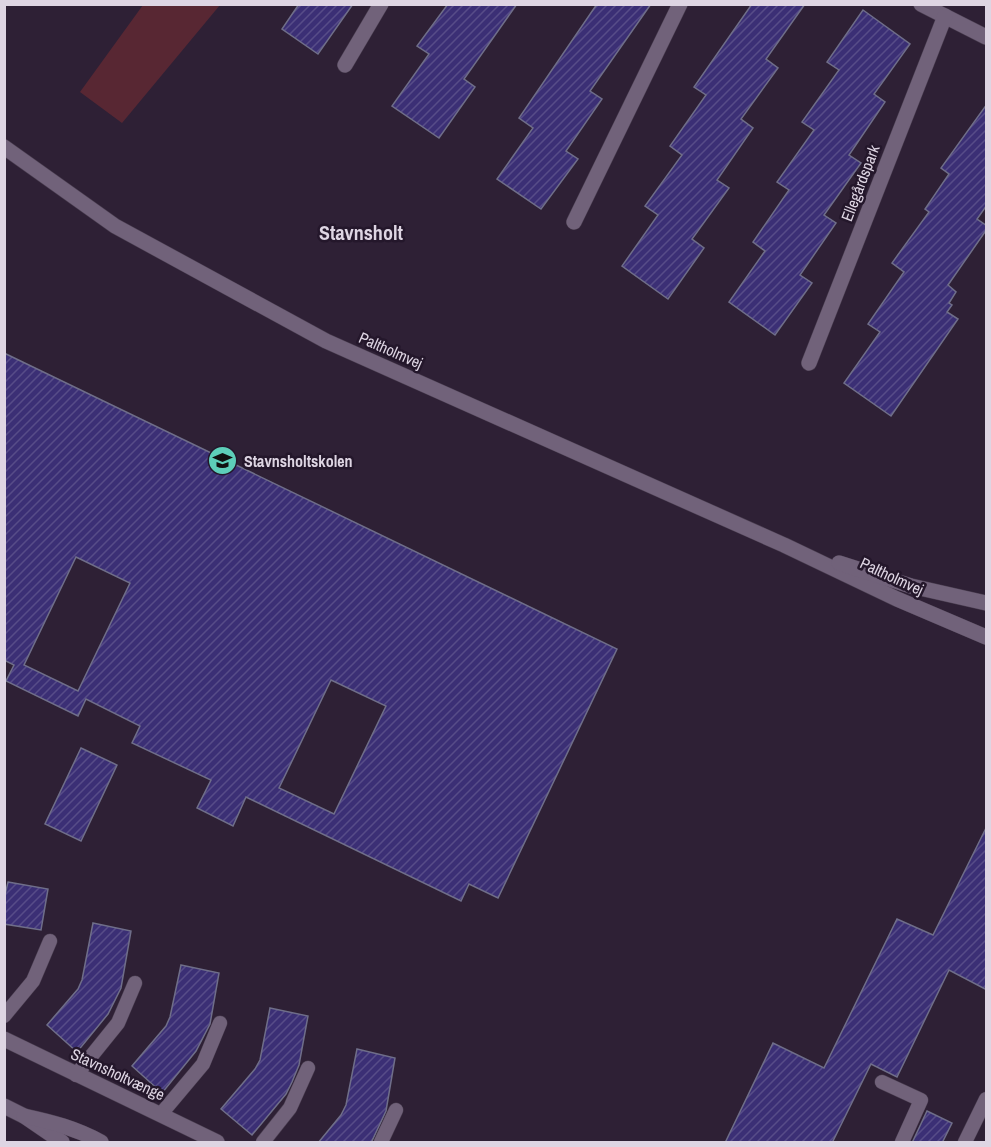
<svg xmlns="http://www.w3.org/2000/svg" width="991" height="1147" viewBox="0 0 991 1147" font-family="'Archivo Narrow',sans-serif">
	<defs>
		<pattern id="building-hatch" width="6" height="6" patternUnits="userSpaceOnUse" patternTransform="scale(1.5)"><rect width="6" height="6" fill="#3b2f75"/><path d="M-1 1l2-2M0 6l6-6M5 7l2-2" fill="none" stroke="#574c88"/></pattern>
	</defs>
	<rect width="100%" height="100%" fill="#2e2035"/>
	<path fill="#582733" d="M143,5H220L122,123L80,92Z"/>
	<g fill="url(#building-hatch)" stroke="#6f6e89" stroke-width="1.5" fill-rule="evenodd">
		<path d="M299,4H353L318,54L282,29Z"/>
		<path d="M448,4H517L464,79L475,87L439,138L392,106L429,54L417,46Z"/>
		<path d="M597,4H651L590,91L602,99L566,151L578,159L541,209L497,179L533,128L519,118Z"/>
		<path d="M752,4H805L766,59L778,68L741,119L753,128L717,180L729,188L692,239L704,248L668,299L622,266L658,215L645,206L682,155L670,146L706,95L694,87Z"/>
		<path d="M863,10L910,44L874,94L885,102L849,155L861,163L824,215L836,223L800,275L812,283L775,335L729,302L765,251L753,242L789,190L777,182L814,130L802,122L839,70L827,62Z"/>
		<path d="M987,104V205L977,219L987,226V229L948,285L956,292L949,303L952,305L947,312L958,319L891,416L844,383L880,332L868,324L904,272L892,263L929,212L925,209L949,174L941,168Z"/>
		<path d="M4,353L617,649L498,898L469,884L461,901L246,797L233,826L197,808L211,780L132,743L140,726L86,699L78,716L6,681L14,665L4,660ZM76,557L130,583L78,691L24,665ZM331,680L386,706L334,814L279,788Z"/>
		<path d="M81,748L117,765L81,841L45,824Z"/>
		<path d="M987,826V990L949,970L897,1077L871,1064L832,1143H725L773,1043L824,1068L897,919L933,935Z"/>
		<path d="M8,882L48,889L41,930L4,924V899Z"/>
		<path d="M93,923L131,931L121,988L108,1014L77,1052L47,1025L78,989L82,980Z"/>
		<path d="M181,965L219,973L210,1024L196,1051L162,1093L132,1066L166,1026L170,1017Z"/>
		<path d="M270,1008L308,1016L299,1065L292,1082L286,1094L252,1135L221,1109L255,1069L260,1060Z"/>
		<path d="M357,1049L395,1058L386,1111L371,1143H318L341,1115L346,1105Z"/>
		<path d="M927,1111L952,1123L942,1143H912Z"/>
	</g>
	<g fill="none" stroke-linecap="round" stroke-linejoin="round">
		<defs>
			<g id="lane">
				<path d="M4,1016L33,981L50,941"/>
				<path d="M76,1075L118,1023L135,983"/>
				<path d="M882,1082L921,1100L902,1142"/>
				<path d="M161,1114L203,1064L220,1023"/>
				<path d="M263,1142L290,1108L308,1068"/>
				<path d="M381,1142L396,1110"/>
				<path d="M965,1142L986,1099"/>
			</g>
			<g id="street">
				<path d="M921,4L986,37"/>
				<path d="M345,65L381,4"/>
				<path d="M574,222L680,4"/>
				<path d="M809,363L945,16"/>
				<path d="M4,1039L217,1142"/>
			</g>
			<g id="secondary">
				<path d="M4,147L115,226L326,341L784,545L897,599L986,637"/>
				<path d="M839,563L911,586L986,603"/>
				<path d="M4,1106L24,1116L62,1142"/>
				<path d="M24,1116C52,1122 75,1128 101,1142"/>
			</g>
		</defs>
		<use href="#lane" stroke="#4a3e50" stroke-width="15"/>
		<use href="#street" stroke="#4a3e50" stroke-width="16"/>
		<use href="#secondary" stroke="#4a3e50" stroke-width="16"/>
		<use href="#lane" stroke="#71627a" stroke-width="14"/>
		<use href="#street" stroke="#71627a" stroke-width="15"/>
		<use href="#secondary" stroke="#71627a" stroke-width="15"/>
	</g>
	<defs>
		<symbol id="school-disc" viewBox="-11 -11 22 22"><circle r="9.5" fill="#5dceb9" stroke="#24172b"/><path d="M0-5L7-2L0 1L-7-2ZM-4 1L0 2.5L4 1V4Q0 6-4 4Z" fill="#111"/></symbol>
	</defs>
	<g fill-rule="evenodd">
		<use href="#school-disc" x="206" y="444" width="33" height="33"/>
	</g>
	<g text-anchor="middle" stroke-width="5" stroke-linejoin="round" paint-order="stroke">
		<g font-size="16" fill="#ded5e3" stroke="#24172b">
			<text transform="translate(860 183) rotate(-69)" y="6">Ellegårdspark</text>
			<text transform="translate(391 350) rotate(24)" y="6">Paltholmvej</text>
			<text transform="translate(892 576) rotate(25)" y="6">Paltholmvej</text>
			<text transform="translate(118 1074) rotate(25)" y="6">Stavnsholtvænge</text>
		</g>
		<g font-size="16" font-weight="bold" fill="#ded5e3" stroke="#24172b" text-anchor="start">
			<text x="244" y="467">Stavnsholtskolen</text>
		</g>
		<g font-size="20" font-weight="bold" fill="#ded5e3" stroke="#24172b">
			<text x="361" y="240">Stavnsholt</text>
		</g>
	</g>
	<rect width="991" height="1147" fill="none" stroke="#ded5e3" stroke-width="12"/>
</svg>
